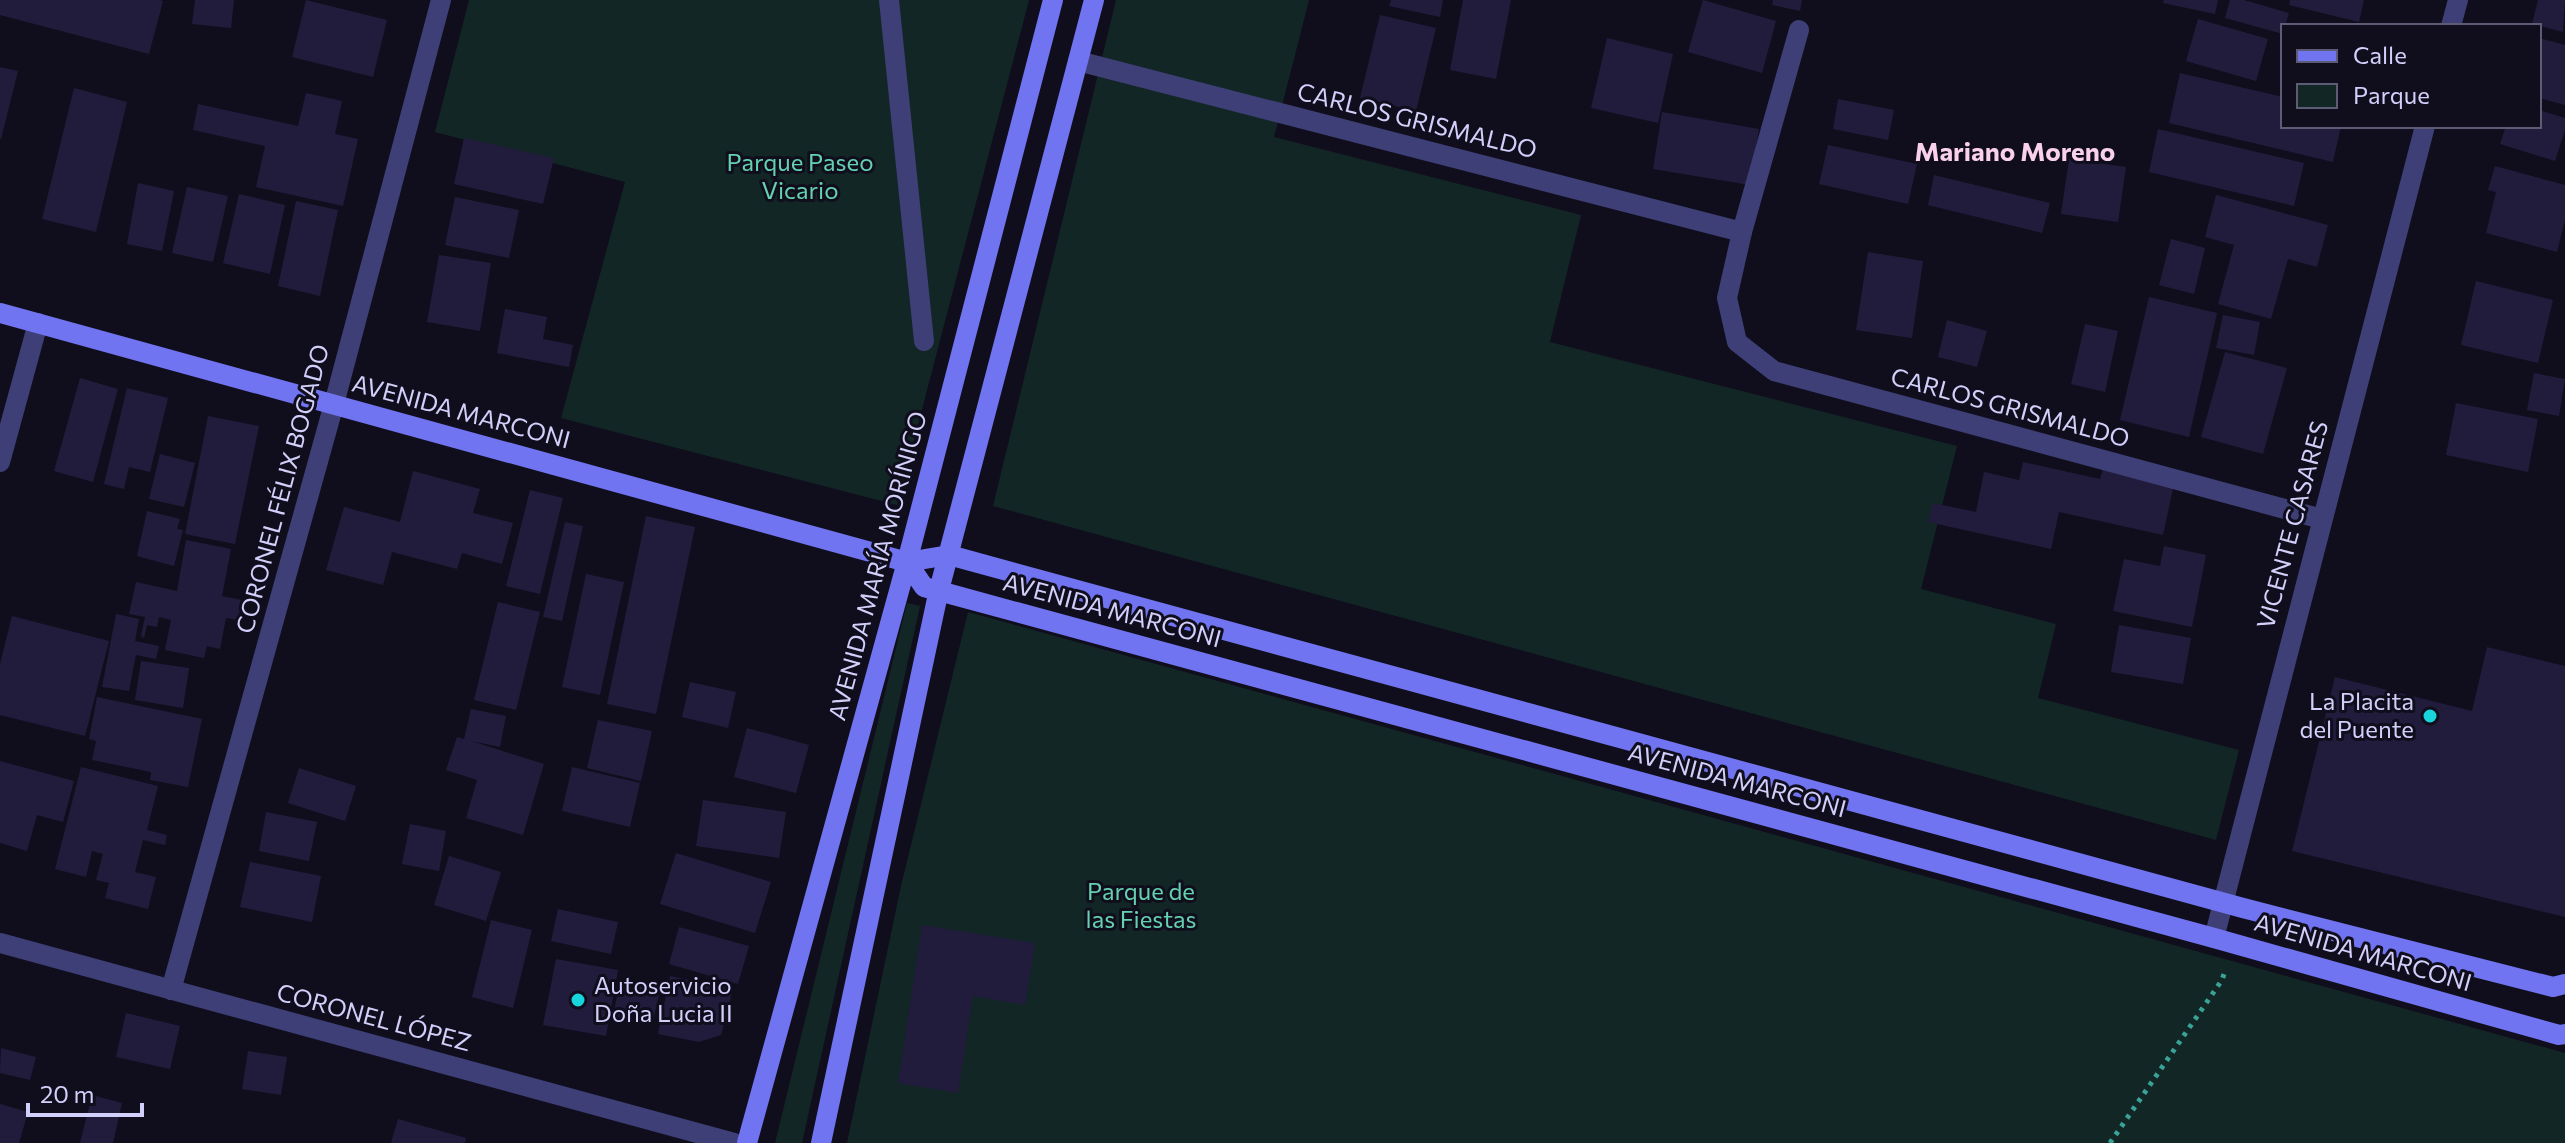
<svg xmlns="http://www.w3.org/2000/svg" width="2565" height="1143" viewBox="0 0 2565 1143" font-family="Commissioner,sans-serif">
	<rect width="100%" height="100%" fill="#100e1d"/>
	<g fill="#122625">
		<path d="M469,0H1029L897,505L561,418L625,182L435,132Z"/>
		<path d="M1116,0H1309L1274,137L1581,215L1550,342L1957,446L1921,589L2056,624L2038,698L2239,750L2216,840L993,506Z"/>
		<path d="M907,603L920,606L802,1143H775Z"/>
		<path d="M968,612L2565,1053V1143H847L901,886Z"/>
	</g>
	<g fill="#211c3c">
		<path d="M0,0H160L163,1L149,54L0,15Z"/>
		<path d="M195,0H234L231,28L192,24Z"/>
		<path d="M306,0L387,20L373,77L292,57Z"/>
		<path d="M1391,0H1443L1440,17L1389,6Z"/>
		<path d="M1463,0H1511L1496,79L1450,70Z"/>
		<path d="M1703,0L1776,21L1762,73L1688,52Z"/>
		<path d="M1773,0H1802L1800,11L1772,5Z"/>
		<path d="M2164,0H2218L2215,14L2163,3Z"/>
		<path d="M2230,0H2244L2289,13L2285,26H2283V34L2225,18Z"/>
		<path d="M2290,0H2364L2359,22L2289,5Z"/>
		<path d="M2538,0H2565L2563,32L2532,24Z"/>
		<path d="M1380,15L1436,28L1416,111L1360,98Z"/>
		<path d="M2198,19L2268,39L2256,81L2186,61Z"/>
		<path d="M1607,38L1673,54L1658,123L1591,108Z"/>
		<path d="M2539,38L2565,45V105L2539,98Z"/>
		<path d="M0,67L18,71L1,139H0Z"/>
		<path d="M2180,73L2283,97V126H2341L2333,162L2169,123Z"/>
		<path d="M74,88L127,102L96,232L42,219Z"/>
		<path d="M306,93L342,101L335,134L358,139L343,206L256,187L265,146L193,130L198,104L298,126Z"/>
		<path d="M1838,99L1894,110L1888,140L1833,129Z"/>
		<path d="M2539,110L2565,118V130L2555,161L2500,144L2506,126H2539Z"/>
		<path d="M1662,112L1759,129L1750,185L1653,169Z"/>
		<path d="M2158,129L2304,163L2294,206L2149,172Z"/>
		<path d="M464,138L554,158L543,204L454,184Z"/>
		<path d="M1828,145L1917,164L1908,204L1819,184Z"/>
		<path d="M2069,159L2126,167L2118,222L2061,214Z"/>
		<path d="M2495,166L2565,185V220L2557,252L2486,233L2496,192L2488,190Z"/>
		<path d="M1934,175L2050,203L2042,233L1928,205Z"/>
		<path d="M138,183L174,191L162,251L127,244Z"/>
		<path d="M187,187L228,196L213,262L172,253Z"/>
		<path d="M239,194L285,205L270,274L223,263Z"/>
		<path d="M2216,195L2328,225L2317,267L2288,259L2271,319L2218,304L2234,245L2205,237Z"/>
		<path d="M455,197L519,210L509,258L445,245Z"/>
		<path d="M296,201L338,210L320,296L278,286Z"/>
		<path d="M2171,239L2205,248L2194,294L2159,285Z"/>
		<path d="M1868,252L1923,261L1912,338L1856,330Z"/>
		<path d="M439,255L491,263L480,331L427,322Z"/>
		<path d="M2476,281L2553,300L2538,363L2461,345Z"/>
		<path d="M2149,297L2217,313L2189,437L2120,420Z"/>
		<path d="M505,309L547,317L543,339L573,345L569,367L497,353Z"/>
		<path d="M2223,315L2260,322L2254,355L2216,348Z"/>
		<path d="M1947,320L1987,331L1977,367L1938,357Z"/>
		<path d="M2085,324L2118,331L2105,392L2071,384Z"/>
		<path d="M2225,352L2287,368L2263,454L2201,437Z"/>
		<path d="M2534,373L2565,379L2559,416L2527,410Z"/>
		<path d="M80,378L118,389L93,482L54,471Z"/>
		<path d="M127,388L168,398L150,472L129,467L124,489L104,484Z"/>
		<path d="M2456,403L2538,419L2528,472L2446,455Z"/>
		<path d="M208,416L259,426L235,544L185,534Z"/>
		<path d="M160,454L195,463L184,507L149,499Z"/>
		<path d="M2023,462L2100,479L2103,469L2174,484L2163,535L2059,512L2051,549L1928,522L1933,503L1976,512L1984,472L2019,480Z"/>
		<path d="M413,471L480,489L473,513L513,523L502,564L462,553L457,569L392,552L383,585L326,570L344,507L400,522Z"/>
		<path d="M530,490L563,498L540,594L506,586Z"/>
		<path d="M147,511L180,519L177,529L183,530L174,566L137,556Z"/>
		<path d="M646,516L695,527L656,714L607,704Z"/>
		<path d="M565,522L583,526L562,621L543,617Z"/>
		<path d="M186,540L231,549L222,596L242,600L238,620L226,618L220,649L207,646L204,658L165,650L171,620L159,617L157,627L147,625L144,638L141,636L145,617L129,614L136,582L177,591Z"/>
		<path d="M2164,546L2206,555L2192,627L2113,611L2124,559L2160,566Z"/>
		<path d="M586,574L624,582L600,695L562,687Z"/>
		<path d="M498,602L540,612L516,710L474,700Z"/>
		<path d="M116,614L139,619L135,641L159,646L156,659L136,655L129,691L102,687Z"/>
		<path d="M12,616L109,641L85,736L0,715V664Z"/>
		<path d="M2119,625L2191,638L2183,684L2111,672Z"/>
		<path d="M2487,647L2565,666V917L2292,851L2335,677L2472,711Z"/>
		<path d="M141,661L189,668L183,708L135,700Z"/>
		<path d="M690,682L736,692L728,728L682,717Z"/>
		<path d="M97,697L202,719L188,787L150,780L151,772L92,760L96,741L89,739Z"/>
		<path d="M471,709L506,716L500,747L471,741L544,764L523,835L466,818L477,780L446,770L457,737L464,739Z"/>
		<path d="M598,720L652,731L641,781L587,768Z"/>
		<path d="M747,728L809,745L796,793L734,777Z"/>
		<path d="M0,761L74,781L63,822L37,815L27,851L0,843Z"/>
		<path d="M81,767L158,786L147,830L167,835L165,845L143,840L135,872L156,877L148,909L105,898L109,883L96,880L103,854L92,851L86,877L55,869Z"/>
		<path d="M572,767L640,783L630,827L562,811Z"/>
		<path d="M299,768L356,786L345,821L288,803Z"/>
		<path d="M703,800L786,812L779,858L696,846Z"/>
		<path d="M266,812L317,822L309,861L259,851Z"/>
		<path d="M410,824L446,831L439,871L402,864Z"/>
		<path d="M676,853L771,882L755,933L660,904Z"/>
		<path d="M449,856L501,872L486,921L434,905Z"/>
		<path d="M250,862L321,876L312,922L240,907Z"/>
		<path d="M558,909L618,922L611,954L551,941Z"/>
		<path d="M491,920L532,930L513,1008L472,997Z"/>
		<path d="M922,925L1035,943L1025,1005L973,996L958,1093L898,1083Z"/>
		<path d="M679,927L749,946L738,984L669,964Z"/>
		<path d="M556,959L618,970L606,1036L543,1025Z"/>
		<path d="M670,976L733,989L721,1035L699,1042L658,1034Z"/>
		<path d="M620,982L660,991L652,1025L613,1016Z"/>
		<path d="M126,1013L180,1026L170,1069L116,1057Z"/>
		<path d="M1,1048L36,1057L30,1080L0,1073Z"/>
		<path d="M248,1051L287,1057L281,1095L242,1089Z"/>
		<path d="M92,1095L122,1103L113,1143H80Z"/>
		<path d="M0,1104L28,1112L19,1143H0Z"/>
		<path d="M398,1119L466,1138L465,1143H391Z"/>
	</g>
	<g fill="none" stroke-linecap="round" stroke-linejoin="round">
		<path stroke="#3aa397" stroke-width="5" stroke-dasharray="4 6" stroke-linecap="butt" d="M2110,1143L2222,980L2225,971"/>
		<g stroke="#3e3f77" stroke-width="20">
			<path d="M889,0L924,341"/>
			<path d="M2451,26L2458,0"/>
			<path d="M1799,30L1742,232L1727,298L1737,342L1774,371L2322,519"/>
			<path d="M1078,61L1742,232"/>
			<path d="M0,462L38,323"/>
			<path d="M2214,938L2425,126"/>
			<path d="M0,943L734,1143"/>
			<path d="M171,990L334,404L441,0"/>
		</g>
		<g stroke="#7174f0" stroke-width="20">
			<path d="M0,313L907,562L949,555L2243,908L2553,987L2565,984"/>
			<path d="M907,562L924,587L939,591L2214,938L2559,1035L2565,1034"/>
			<path d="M747,1143L907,562L1053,0"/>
			<path d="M821,1143L938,594L1094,0"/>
		</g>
	</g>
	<g fill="#18d4dd" stroke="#100e1d" stroke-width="3">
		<circle cx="2430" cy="716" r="8"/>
		<circle cx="578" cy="1000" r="8"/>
	</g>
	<g text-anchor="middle" stroke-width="6" stroke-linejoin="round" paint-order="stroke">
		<g font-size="24" fill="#d2cffa" stroke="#100e1d">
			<text transform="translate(1417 121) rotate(14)" y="8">CARLOS GRISMALDO</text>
			<text transform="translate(2010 408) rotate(15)" y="8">CARLOS GRISMALDO</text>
			<text transform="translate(461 412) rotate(15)" y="8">AVENIDA MARCONI</text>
			<text transform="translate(283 489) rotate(-75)" y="8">CORONEL FÉLIX BOGADO</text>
			<text transform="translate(2293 525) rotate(-75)" y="8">VICENTE CASARES</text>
			<text transform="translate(878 566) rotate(-75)" y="8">AVENIDA MARÍA MORÍNIGO</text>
			<text transform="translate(1112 611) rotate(15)" y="8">AVENIDA MARCONI</text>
			<text transform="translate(1737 781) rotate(15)" y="8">AVENIDA MARCONI</text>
			<text transform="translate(2363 953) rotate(16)" y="8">AVENIDA MARCONI</text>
			<text transform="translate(374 1018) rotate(15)" y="8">CORONEL LÓPEZ</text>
		</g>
		<g font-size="24" fill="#64d1b0" stroke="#100e1d">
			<text x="800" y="171">Parque Paseo<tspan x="800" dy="28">Vicario</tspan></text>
			<text x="1141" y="900">Parque de<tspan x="1141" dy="28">las Fiestas</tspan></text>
		</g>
		<g font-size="24" fill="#d2cffa" stroke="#100e1d" text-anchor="end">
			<text x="2414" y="710">La Placita<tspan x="2414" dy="28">del Puente</tspan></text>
			<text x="594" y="994" text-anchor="start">Autoservicio<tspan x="594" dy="28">Doña Lucia II</tspan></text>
		</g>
		<g font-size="26" font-weight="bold" fill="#fad1ed" stroke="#100e1d">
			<text x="2015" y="161">Mariano Moreno</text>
		</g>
	</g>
	<rect x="2281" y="24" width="260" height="104" fill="#100e1d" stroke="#5e5b75" stroke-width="2"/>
	<rect x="2297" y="50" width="40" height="12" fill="#7174f0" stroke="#5e5b75" stroke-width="2"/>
	<text x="2353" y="64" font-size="24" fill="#d2cffa">Calle</text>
	<rect x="2297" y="84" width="40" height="24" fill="#122625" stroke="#5e5b75" stroke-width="2"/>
	<text x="2353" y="104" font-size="24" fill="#d2cffa">Parque</text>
	<path d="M28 1103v12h114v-12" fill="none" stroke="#d2cffa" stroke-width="4"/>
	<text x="40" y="1103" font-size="24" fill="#d2cffa" stroke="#100e1d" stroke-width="6" paint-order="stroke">20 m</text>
</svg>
